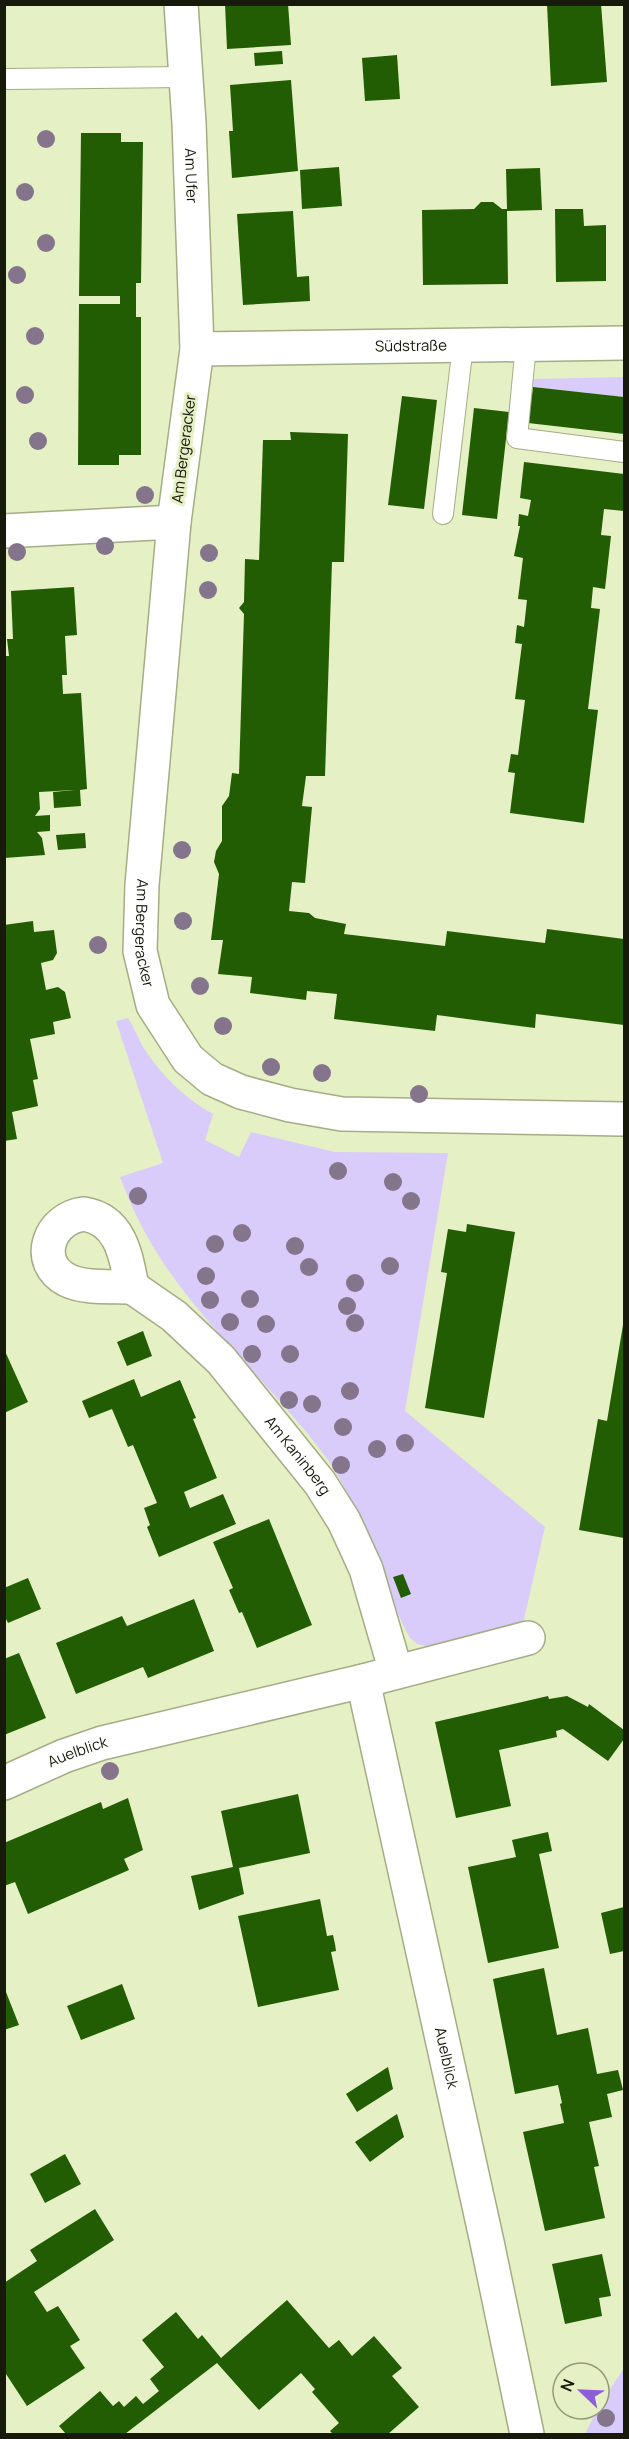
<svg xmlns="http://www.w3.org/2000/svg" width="629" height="2439" viewBox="0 0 629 2439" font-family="Manrope,sans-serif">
	<rect width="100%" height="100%" fill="#e6f0c5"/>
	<g fill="#d9cbfa">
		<path d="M624,377V397L533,387L534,379Z"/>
		<path d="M128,1018C134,1027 138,1038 143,1047C161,1075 184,1098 213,1114L205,1140L239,1157L251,1132L335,1152L448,1153L405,1411L545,1527L522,1628L430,1647L417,1644L410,1638C377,1578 364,1507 322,1452C267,1380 191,1315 147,1236C136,1217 128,1197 120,1177L163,1163L116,1021Z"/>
		<path d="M624,2368V2434H585L599,2406Z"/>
	</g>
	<g fill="#225c03">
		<path d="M225,4H288L291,45L227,49Z"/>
		<path d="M547,4H601L607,82L551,86Z"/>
		<path d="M282,51L283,64L255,66L254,53Z"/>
		<path d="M397,55L400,99L365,101L362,58Z"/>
		<path d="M291,80L298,171L232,178L229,131H233L230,85Z"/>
		<path d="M81,133H121V142H143L141,283H136V317H141V455H119V465H78L79,304H120V296H79Z"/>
		<path d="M339,167L342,206L302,209L300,170Z"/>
		<path d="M540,168L542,210L507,211L508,284L423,285L422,210L474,209L481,202H493L502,209H507L506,169Z"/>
		<path d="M555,209H583L584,226L606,225V281L556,282Z"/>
		<path d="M293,211L297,277L309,276L310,301L243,305L237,214Z"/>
		<path d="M533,387L624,397V434L528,423Z"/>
		<path d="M402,396L437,400L424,509L388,505Z"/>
		<path d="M474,408L509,412L497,519L462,515Z"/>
		<path d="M290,432L348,434L344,562H332L325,776H306L302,806L312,807L305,883L292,882L289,911L309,913L315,918L346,924L344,934L445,946L447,931L545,943L547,929L624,939V1025L536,1014L535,1028L437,1015L435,1031L334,1019L337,994L307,991L306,1000L250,993L252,977L218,974L223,940H211L219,874L214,862L216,851L222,841V806L229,796L232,773L239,774L244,614L239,608L244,602L245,559L259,560L263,440H291Z"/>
		<path d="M524,462L624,474V511L604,509L601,535L611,536L605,589L593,587L591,608L600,609L588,709L598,710L584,823L510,813L515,773L508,772L511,754L518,755L525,700L515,699L522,644L515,643L517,625L524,627L527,600L518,599L523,558L514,556L520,526H518L519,514L528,516L531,500L520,498Z"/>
		<path d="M74,587L77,635L65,636L67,675H62L63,694L81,693L87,789L80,790L81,806L54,808L53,792L74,790L39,792L40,809L35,816L50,815V831L37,832L42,838L45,855L4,858V656H9L7,639H13L11,591Z"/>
		<path d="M85,833L86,848L58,850L56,835Z"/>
		<path d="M33,921L34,932L54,930L57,953L53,960L41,963L46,990L58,987L65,992L71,1018L53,1022L55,1034L30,1039L38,1079L33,1080L38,1106L12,1112L17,1139L4,1141V925Z"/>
		<path d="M467,1224L515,1232L484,1418L425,1408L447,1273L441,1272L448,1229L466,1232Z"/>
		<path d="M623,1325H624V1538L579,1530L598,1419L607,1421Z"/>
		<path d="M143,1331L152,1356L127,1366L117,1342Z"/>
		<path d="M4,1349L28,1402L4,1413Z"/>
		<path d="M134,1379L141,1397L180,1380L196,1418L193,1419L217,1478L184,1492L190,1508L223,1494L236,1524L159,1557L147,1527L150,1525L144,1508L157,1503L133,1445L128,1447L112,1409L89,1418L82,1401Z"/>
		<path d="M269,1519L312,1625L257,1648L242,1612L239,1613L229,1590L233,1588L213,1542Z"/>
		<path d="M403,1574L411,1594L401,1598L393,1577Z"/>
		<path d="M28,1578L41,1609L8,1623L4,1615V1588Z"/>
		<path d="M194,1599L214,1651L148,1678L143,1667L76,1694L56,1643L122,1616L127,1626Z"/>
		<path d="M19,1653L46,1718L4,1735V1659Z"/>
		<path d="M548,1696L549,1699L567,1696L588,1707L589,1704L624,1730V1739L608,1761L563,1729L556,1731L557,1737L499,1750L511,1806L456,1818L435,1722Z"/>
		<path d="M298,1794L310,1853L239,1868L244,1894L199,1910L191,1876L233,1867L221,1811Z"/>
		<path d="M128,1798L143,1850L124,1859L129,1870L28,1914L15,1882L4,1886V1843L101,1802L103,1809Z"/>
		<path d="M548,1832L552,1851L539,1854L559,1948L488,1963L468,1867L516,1857L512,1840Z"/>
		<path d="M320,1899L327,1936L333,1935L335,1944L336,1951L331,1952L339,1990L258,2007L238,1916Z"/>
		<path d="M624,1907V1951L610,1954L601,1913Z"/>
		<path d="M544,1968L557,2035L588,2028L597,2074L618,2070L623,2090L607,2094L612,2117L589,2122L599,2166L594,2167L605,2218L545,2231L523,2132L564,2123L560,2104L562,2103L558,2085L515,2094L493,1979Z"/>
		<path d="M122,1984L135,2019L81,2040L67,2006Z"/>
		<path d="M4,1987L19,2025L4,2030Z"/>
		<path d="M388,2067L393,2089L357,2112L346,2094Z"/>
		<path d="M397,2114L404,2137L370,2162L355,2142Z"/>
		<path d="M65,2154L81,2184L45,2203L30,2174Z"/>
		<path d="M95,2209L114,2240L34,2292L47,2312L58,2306L80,2340L70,2346L85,2368L27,2406L4,2371V2283L37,2261L30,2250Z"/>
		<path d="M602,2254L611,2296L599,2298L602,2316L565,2324L552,2264Z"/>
		<path d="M287,2300L329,2348L339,2340L352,2356L374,2336L402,2368L392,2376L419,2407L388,2434H333L330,2431L339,2423L312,2392L315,2389L301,2373L259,2410L217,2363L125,2434H66L59,2426L100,2391L113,2406L119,2401L124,2407L136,2396L143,2404L159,2391L150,2379L164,2367L142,2340L176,2312L198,2339L202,2335L221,2358Z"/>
	</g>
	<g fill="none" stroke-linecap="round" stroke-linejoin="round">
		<defs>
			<g id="lane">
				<path d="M7,79L184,77"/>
				<path d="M526,345L517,438L624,452"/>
				<path d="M443,514L463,345"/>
			</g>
			<g id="street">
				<path id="s1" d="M181,4L189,123L197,349L174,522L142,885L140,951L153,1005L188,1059L212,1079L241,1092L290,1105L342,1114L624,1119"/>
				<path id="s2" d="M197,349L624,343"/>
				<path d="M4,531L174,522"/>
				<path d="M84,1214C121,1220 126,1256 132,1287C112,1286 85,1289 67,1280C33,1262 49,1218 84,1214Z"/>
				<path id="s3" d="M132,1287L174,1316L221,1360L320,1483L344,1521L366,1569L396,1672"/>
				<path id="s4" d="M363,1681L487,2242L527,2434"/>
				<path id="s5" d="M4,1783L64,1756L102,1743L363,1681L528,1638"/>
			</g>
		</defs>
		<use href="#lane" stroke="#a4ad84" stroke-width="22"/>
		<use href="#street" stroke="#a4ad84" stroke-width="36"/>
		<use href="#lane" stroke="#fff" stroke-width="20"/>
		<use href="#street" stroke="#fff" stroke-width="33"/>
	</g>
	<g fill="#84758c">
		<circle cx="46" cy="139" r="9"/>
		<circle cx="25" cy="192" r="9"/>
		<circle cx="46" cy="243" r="9"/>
		<circle cx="17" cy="275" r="9"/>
		<circle cx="35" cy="336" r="9"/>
		<circle cx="25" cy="395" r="9"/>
		<circle cx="38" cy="441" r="9"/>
		<circle cx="145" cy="495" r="9"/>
		<circle cx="105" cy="546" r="9"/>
		<circle cx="17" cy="552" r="9"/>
		<circle cx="209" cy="553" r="9"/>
		<circle cx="208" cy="590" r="9"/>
		<circle cx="182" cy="850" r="9"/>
		<circle cx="183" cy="921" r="9"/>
		<circle cx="98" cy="945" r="9"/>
		<circle cx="200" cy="986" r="9"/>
		<circle cx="223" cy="1026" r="9"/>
		<circle cx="271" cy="1067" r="9"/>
		<circle cx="322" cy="1073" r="9"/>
		<circle cx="419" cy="1094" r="9"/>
		<circle cx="338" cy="1171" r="9"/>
		<circle cx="393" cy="1182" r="9"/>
		<circle cx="138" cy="1196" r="9"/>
		<circle cx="411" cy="1201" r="9"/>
		<circle cx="242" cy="1233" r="9"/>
		<circle cx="215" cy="1244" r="9"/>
		<circle cx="295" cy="1246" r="9"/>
		<circle cx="390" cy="1266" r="9"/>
		<circle cx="309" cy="1267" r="9"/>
		<circle cx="206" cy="1276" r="9"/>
		<circle cx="355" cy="1283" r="9"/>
		<circle cx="250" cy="1299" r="9"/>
		<circle cx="210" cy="1300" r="9"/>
		<circle cx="347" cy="1306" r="9"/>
		<circle cx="230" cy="1322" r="9"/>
		<circle cx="355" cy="1323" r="9"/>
		<circle cx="266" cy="1324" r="9"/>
		<circle cx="252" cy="1354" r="9"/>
		<circle cx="290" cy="1354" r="9"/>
		<circle cx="350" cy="1391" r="9"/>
		<circle cx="289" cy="1400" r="9"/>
		<circle cx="312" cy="1404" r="9"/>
		<circle cx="343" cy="1427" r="9"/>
		<circle cx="405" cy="1443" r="9"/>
		<circle cx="377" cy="1449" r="9"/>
		<circle cx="341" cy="1465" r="9"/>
		<circle cx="110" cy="1771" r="9"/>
		<circle cx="606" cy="2418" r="9"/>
	</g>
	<g text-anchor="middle" stroke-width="6" stroke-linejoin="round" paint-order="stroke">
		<g font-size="15" fill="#171a0b" stroke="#e6f0c5">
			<text dy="5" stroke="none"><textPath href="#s1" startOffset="172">Am Ufer</textPath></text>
			<text dy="5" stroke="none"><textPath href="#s2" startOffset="214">Südstraße</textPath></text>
			<text transform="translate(184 449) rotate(-83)" y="5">Am Bergeracker</text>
			<text dy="5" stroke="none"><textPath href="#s1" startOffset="933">Am Bergeracker</textPath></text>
			<text dy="5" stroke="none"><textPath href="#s3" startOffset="238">Am Kaninberg</textPath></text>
			<text dy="5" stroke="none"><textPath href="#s5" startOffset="80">Auelblick</textPath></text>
			<text dy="5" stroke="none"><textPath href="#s4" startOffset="386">Auelblick</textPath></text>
		</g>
	</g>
	<rect width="629" height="2439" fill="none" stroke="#171a0b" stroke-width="12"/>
	<g transform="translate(581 2391) rotate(293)"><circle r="28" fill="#e6f0c5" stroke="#939a7b" stroke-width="1.5"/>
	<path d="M0-4.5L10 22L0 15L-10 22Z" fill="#8c5ed7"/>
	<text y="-9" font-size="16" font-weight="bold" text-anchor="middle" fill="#171a0b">N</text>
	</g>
</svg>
